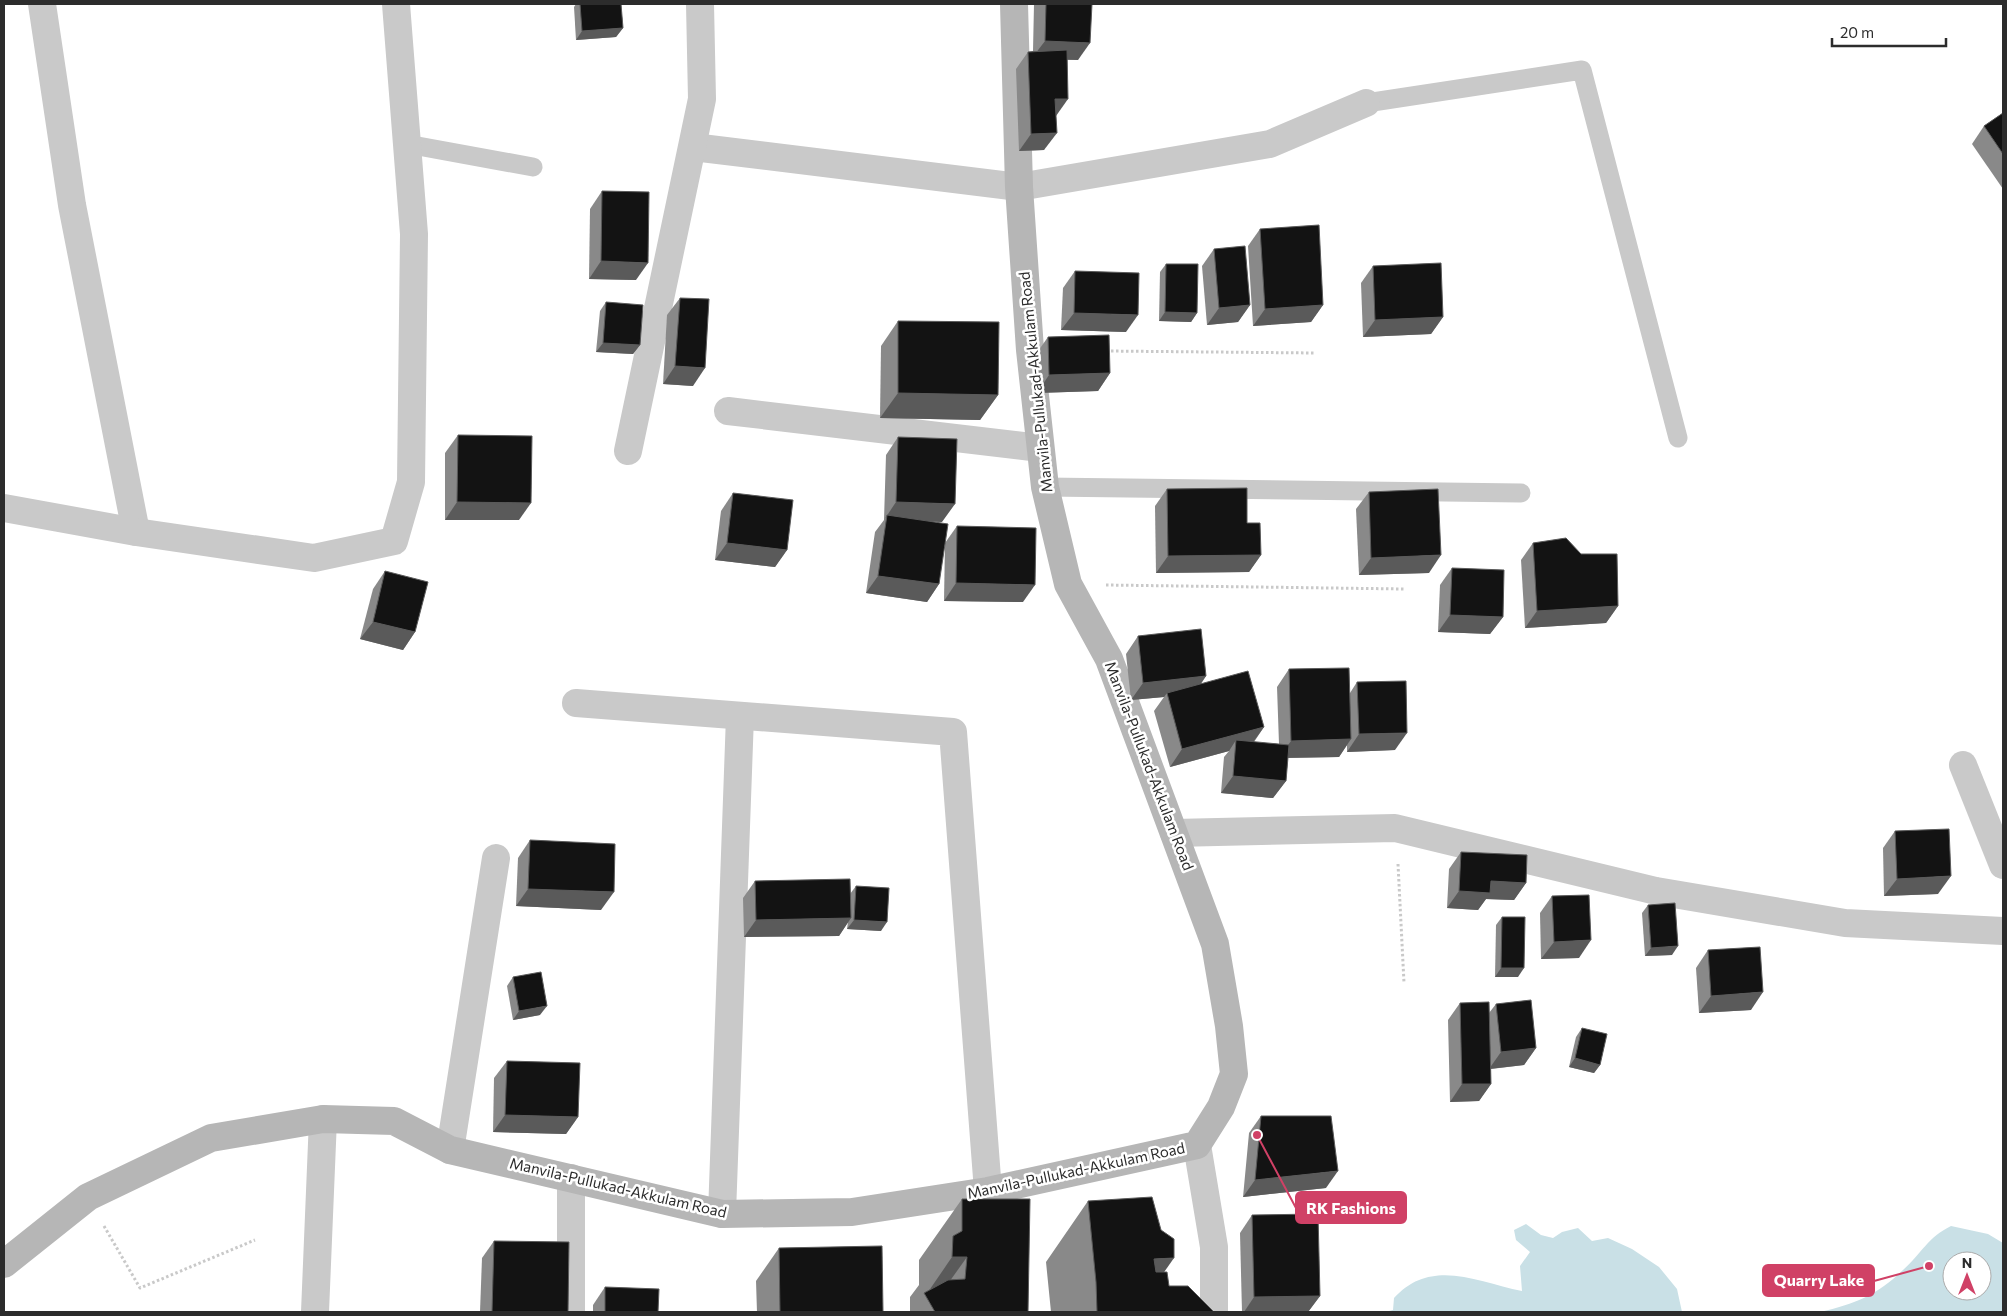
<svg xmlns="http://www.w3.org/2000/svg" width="2007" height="1316" viewBox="0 0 2007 1316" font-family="Commissioner,sans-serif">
	<rect width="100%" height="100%" fill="#fff"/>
	<g fill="#c9e0e6" fill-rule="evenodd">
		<path d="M1526,1224L1541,1235L1553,1238L1562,1232L1578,1228L1592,1241L1608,1238L1632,1249L1659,1267L1677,1289L1682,1312H1385L1393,1310L1394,1298C1431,1257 1478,1282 1522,1291L1520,1266L1530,1252L1516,1240L1514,1230Z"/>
		<path d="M1951,1226L1988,1234L2003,1243V1312H1820C1855,1304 1877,1295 1903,1270C1921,1254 1928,1237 1951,1226ZM1952,1261H1982V1291H1952Z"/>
	</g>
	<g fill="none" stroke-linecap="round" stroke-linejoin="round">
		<g stroke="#c9c9c9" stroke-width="3" stroke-dasharray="2.5 2.5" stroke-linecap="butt">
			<path d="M1106,351L1315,353"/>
			<path d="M1106,585L1405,589"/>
			<path d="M1398,864L1404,983"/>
			<path d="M104,1226L140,1288L255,1240"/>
		</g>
		<g stroke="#c9c9c9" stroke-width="19">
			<path d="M1366,103L1582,70L1678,438"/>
			<path d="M407,144L533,167"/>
			<path d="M1045,487L1521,493"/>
		</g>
		<g stroke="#c9c9c9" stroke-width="28">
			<path d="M42,4L72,205L136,532"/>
			<path d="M693,147L1019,187L1270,144L1366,103"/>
			<path d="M728,411L1040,448"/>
			<path d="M628,451L702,99L700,4"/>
			<path d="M4,508L136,532L314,558L394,541L411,482L414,234L396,4"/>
			<path d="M576,703L953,732L988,1191"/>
			<path d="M1963,765L2003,865"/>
			<path d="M1174,833L1395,828L1656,891L1845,923L2003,931"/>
			<path d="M1197,1145L1214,1247V1312"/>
			<path d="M450,1150L496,858"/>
			<path d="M571,1178V1312"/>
			<path d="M722,1214L740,716"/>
			<path d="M315,1312L323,1119"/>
		</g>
		<path stroke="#b6b6b6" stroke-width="28" d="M4,1264L88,1197L211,1138L323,1119L394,1121L450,1150L722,1214L852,1212L988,1191L1197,1145L1221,1107L1234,1074L1229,1026L1215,944L1109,659L1068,584L1045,487L1030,350L1019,187L1014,4"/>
	</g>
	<g fill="#898989">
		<path d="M576,4H621L623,28L616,37L576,40L574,7Z"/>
		<path d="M1034,4H1092L1078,60H1067L1056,116L1044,150L1019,151L1016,69L1028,52L1033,51Z"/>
		<path d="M2003,113V189L1972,144L1984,126Z"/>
		<path d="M602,191L636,280L589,279L590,209Z"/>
		<path d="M1260,229L1323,305L1311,322L1253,326L1248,246Z"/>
		<path d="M1214,249L1250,305L1238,322L1207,325L1202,266Z"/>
		<path d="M1166,264L1197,313L1191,322L1159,321L1160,272Z"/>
		<path d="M1373,266L1443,317L1431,334L1363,337L1361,283Z"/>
		<path d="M1075,271L1126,332L1061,330L1063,288Z"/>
		<path d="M680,298L693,386L663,384L667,315Z"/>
		<path d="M606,302L640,345L633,354L596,352L600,311Z"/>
		<path d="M898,321L998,395L980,420L880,418L881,346Z"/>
		<path d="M1048,337L1110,373L1098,391L1037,393L1036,354Z"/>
		<path d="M458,435L519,520H445V453Z"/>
		<path d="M898,437L942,522L930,521L939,584L927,602L866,593L875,532L884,520L886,455Z"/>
		<path d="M1167,489L1247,523L1261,555L1249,572L1156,573L1155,506Z"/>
		<path d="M1369,492L1429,573L1359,575L1356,509Z"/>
		<path d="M733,493L787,550L775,567L715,560L721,511Z"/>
		<path d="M957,526L1023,602L944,601L945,543Z"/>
		<path d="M1533,543L1618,606L1606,623L1525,628L1521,560Z"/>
		<path d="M1452,568L1503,617L1490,634L1438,632L1440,585Z"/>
		<path d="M385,571L415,632L403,650L360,639L373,589Z"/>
		<path d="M1138,636L1206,676L1201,684L1264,727L1254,742L1279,744L1277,687L1289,669L1350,693L1357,682L1395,750L1347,752V745L1339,757L1288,758L1286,781L1273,798L1221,793L1224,757L1229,751L1170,767L1154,711L1164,697L1131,700L1126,654Z"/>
		<path d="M1895,831L1938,894L1884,896L1883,848Z"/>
		<path d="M530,840L601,910L516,906L518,858Z"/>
		<path d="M1461,852L1526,883L1514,900L1486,899L1478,910L1447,908L1449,869Z"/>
		<path d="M755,881L850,894L856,886L881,931L847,929L848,922L839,936L744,937L743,898Z"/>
		<path d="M1552,896L1579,958L1541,959L1540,913Z"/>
		<path d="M1648,905L1672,955L1645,956L1642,913Z"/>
		<path d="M1502,917L1518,977H1495L1496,925Z"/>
		<path d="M1708,950L1751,1010L1699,1013L1696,968Z"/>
		<path d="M513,977L540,1015L513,1020L507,986Z"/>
		<path d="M1460,1003L1489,1013L1496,1004L1536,1048L1524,1065L1491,1069V1084L1479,1101L1450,1102L1448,1020Z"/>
		<path d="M1582,1028L1600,1065L1594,1073L1569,1067L1576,1037Z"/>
		<path d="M507,1061L578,1117L566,1134L493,1132L494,1078Z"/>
		<path d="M1261,1116L1326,1188L1243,1197L1249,1133Z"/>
		<path d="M962,1199L1028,1312H910V1297L919,1285V1260Z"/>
		<path d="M1088,1201L1164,1272L1169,1286L1214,1312H1051L1046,1262Z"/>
		<path d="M1252,1215L1320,1296L1308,1312H1242L1240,1233Z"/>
		<path d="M494,1241L568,1312H480L482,1258Z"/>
		<path d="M779,1248L883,1312H757L756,1281Z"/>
		<path d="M605,1287L658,1312H593V1305Z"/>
	</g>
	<g fill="#5a5a5a">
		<path d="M623,28L616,37L576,40L582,31Z"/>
		<path d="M1045,41L1090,43L1078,60L1032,58Z"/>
		<path d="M1055,99H1068L1056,116H1043Z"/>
		<path d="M1057,133L1044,150L1019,151L1031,134Z"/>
		<path d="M601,261L648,263L636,280L589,279Z"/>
		<path d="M1250,305L1238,322L1207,325L1219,308Z"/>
		<path d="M1323,305L1311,322L1253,326L1265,309Z"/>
		<path d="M1165,312L1197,313L1191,322L1159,321Z"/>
		<path d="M1074,313L1138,315L1126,332L1061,330Z"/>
		<path d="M1443,317L1431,334L1363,337L1375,320Z"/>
		<path d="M603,343L640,345L633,354L596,352Z"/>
		<path d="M675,366L705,368L693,386L663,384Z"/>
		<path d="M1110,373L1098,391L1037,393L1049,375Z"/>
		<path d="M898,393L998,395L980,420L880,418Z"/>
		<path d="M457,502L531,503L519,520H445Z"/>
		<path d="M896,502L955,504L942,522L887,520V515L884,520Z"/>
		<path d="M727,543L787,550L775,567L715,560Z"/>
		<path d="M1261,555L1249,572L1156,573L1168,556Z"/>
		<path d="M1441,555L1429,573L1359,575L1371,558Z"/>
		<path d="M878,576L939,584L927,602L866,593Z"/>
		<path d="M956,583L1035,585L1023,602L944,601Z"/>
		<path d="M1618,606L1606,623L1525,628L1537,611Z"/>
		<path d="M1450,615L1503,617L1490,634L1438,632Z"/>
		<path d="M373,622L415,632L403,650L360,639Z"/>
		<path d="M1206,676L1194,693H1167L1164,697L1131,700L1143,683Z"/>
		<path d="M1264,727L1251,745L1236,740L1229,751L1170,767L1182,749Z"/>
		<path d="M1407,733L1395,750L1347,752L1359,734Z"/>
		<path d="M1351,739L1339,757L1279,758L1291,741Z"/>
		<path d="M1233,776L1286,781L1273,798L1221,793Z"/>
		<path d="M1951,876L1938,894L1884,896L1897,879Z"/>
		<path d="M1491,881L1526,883L1514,900L1486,899L1478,910L1447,908L1459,891Z"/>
		<path d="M528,889L614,892L601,910L516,906Z"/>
		<path d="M851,918L839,936L744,937L756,920Z"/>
		<path d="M854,920L887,922L881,931L847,929Z"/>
		<path d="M1591,940L1579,958L1541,959L1554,942Z"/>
		<path d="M1678,946L1672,955L1645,956L1651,948Z"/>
		<path d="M1501,968H1524L1518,977H1495Z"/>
		<path d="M1763,992L1751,1010L1699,1013L1711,996Z"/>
		<path d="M547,1006L540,1015L513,1020L519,1011Z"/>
		<path d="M1536,1048L1524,1065L1489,1069L1501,1052Z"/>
		<path d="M1575,1058L1600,1065L1594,1073L1569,1067Z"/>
		<path d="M1462,1084H1491L1479,1101L1450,1102Z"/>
		<path d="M505,1115L578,1117L566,1134L493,1132Z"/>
		<path d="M1338,1171L1326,1188L1243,1197L1255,1180Z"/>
		<path d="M952,1257H967L932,1306L926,1295Z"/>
		<path d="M1174,1258L1136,1312L1154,1259Z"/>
		<path d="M1320,1296L1308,1312H1244L1254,1297Z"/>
	</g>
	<g fill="#131313" stroke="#5a5a5a">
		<path d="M580,4H621L623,28L582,31Z"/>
		<path d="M1046,4H1092L1090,43L1045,41Z"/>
		<path d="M1067,50L1068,99H1055L1057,133L1031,134L1028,52Z"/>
		<path d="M2003,113V154L1984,126Z"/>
		<path d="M602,191L649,192L648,263L601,261Z"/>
		<path d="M1319,225L1323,305L1265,309L1260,229Z"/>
		<path d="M1245,246L1250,305L1219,308L1214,249Z"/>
		<path d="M1441,263L1443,317L1375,320L1373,266Z"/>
		<path d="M1166,264H1198L1197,313L1165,312Z"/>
		<path d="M1075,271L1139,273L1138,315L1074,313Z"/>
		<path d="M680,298L709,299L705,368L675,366Z"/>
		<path d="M606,302L643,305L640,345L603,343Z"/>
		<path d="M898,321L999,322L998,395L898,393Z"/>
		<path d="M1109,335L1110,373L1049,375L1048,337Z"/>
		<path d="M458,435L532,436L531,503L457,502Z"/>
		<path d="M898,437L957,439L955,504L896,502Z"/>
		<path d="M1247,488V523H1260L1261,555L1168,556L1167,489Z"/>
		<path d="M1438,489L1441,555L1371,558L1369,492Z"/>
		<path d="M733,493L793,500L787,550L727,543Z"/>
		<path d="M887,515L948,524L939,584L878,576Z"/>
		<path d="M957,526L1036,528L1035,585L956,583Z"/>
		<path d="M1566,538L1581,554H1617L1618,606L1537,611L1533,543Z"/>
		<path d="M1452,568L1504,570L1503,617L1450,615Z"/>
		<path d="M385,571L428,582L415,632L373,622Z"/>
		<path d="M1201,629L1206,676L1143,683L1138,636Z"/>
		<path d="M1349,668L1351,739L1291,741L1289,669Z"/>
		<path d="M1248,671L1264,727L1182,749L1167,693Z"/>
		<path d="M1406,681L1407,733L1359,734L1357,682Z"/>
		<path d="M1236,740L1289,745L1286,781L1233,776Z"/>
		<path d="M1949,829L1951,876L1897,879L1895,831Z"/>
		<path d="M530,840L615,844L614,892L528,889Z"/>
		<path d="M1461,852L1527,855L1526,883L1491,881L1490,893L1459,891Z"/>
		<path d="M850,879L851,918L756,920L755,881Z"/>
		<path d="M856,886L889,888L887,922L854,920Z"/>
		<path d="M1589,895L1591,940L1554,942L1552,896Z"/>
		<path d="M1675,903L1678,946L1651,948L1648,905Z"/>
		<path d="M1502,917H1525L1524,968H1501Z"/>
		<path d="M1760,947L1763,992L1711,996L1708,950Z"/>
		<path d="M541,972L547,1006L519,1011L513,977Z"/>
		<path d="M1531,1000L1536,1048L1501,1052L1496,1004Z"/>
		<path d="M1489,1002L1491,1084H1462L1460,1003Z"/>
		<path d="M1582,1028L1607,1034L1600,1065L1575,1058Z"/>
		<path d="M507,1061L580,1063L578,1117L505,1115Z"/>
		<path d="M1261,1116H1331L1338,1171L1255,1180Z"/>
		<path d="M1152,1197L1161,1230L1174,1239V1258L1154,1259L1156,1272H1167L1169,1286H1188L1214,1312H1097L1096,1282L1088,1201Z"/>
		<path d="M962,1199H1030L1028,1312H935L924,1293L948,1280L965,1279L967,1257H952L953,1236L962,1231Z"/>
		<path d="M1318,1214L1320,1296L1254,1297L1252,1215Z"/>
		<path d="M494,1241L569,1242L568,1312H492Z"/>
		<path d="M882,1246L883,1312H780L779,1248Z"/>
		<path d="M605,1287L659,1289L658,1312H605Z"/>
	</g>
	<g text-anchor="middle" stroke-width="5" stroke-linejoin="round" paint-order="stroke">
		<g font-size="15" fill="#2c2c2c" stroke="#fff">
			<text transform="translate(1036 382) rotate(-96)" y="5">Manvila-Pullukad-Akkulam Road</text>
			<text transform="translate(1149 766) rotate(69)" y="5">Manvila-Pullukad-Akkulam Road</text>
			<text transform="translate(1076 1171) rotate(-12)" y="5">Manvila-Pullukad-Akkulam Road</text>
			<text transform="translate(618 1188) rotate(13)" y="5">Manvila-Pullukad-Akkulam Road</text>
		</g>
	</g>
	<path fill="none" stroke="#d04166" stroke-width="2" d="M1257 1135L1296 1208M1929 1266L1874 1281"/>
	<g fill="#d04166" stroke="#fff" stroke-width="2">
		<circle cx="1257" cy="1135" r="5"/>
		<circle cx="1929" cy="1266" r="5"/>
	</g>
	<g fill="#d04166" stroke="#d04166" stroke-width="2">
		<rect x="1296" y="1192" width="110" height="31" rx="5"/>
		<rect x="1763" y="1265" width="111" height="31" rx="5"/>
	</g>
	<g font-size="16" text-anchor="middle" font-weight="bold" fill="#fff">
		<text x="1351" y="1214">RK Fashions</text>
		<text x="1819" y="1286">Quarry Lake</text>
	</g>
	<rect width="2007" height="1316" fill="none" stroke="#2c2c2c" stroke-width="10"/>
	<g transform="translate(1967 1276)"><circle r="24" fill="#ffffff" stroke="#ababab"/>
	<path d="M0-4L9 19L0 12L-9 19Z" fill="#d04166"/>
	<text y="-8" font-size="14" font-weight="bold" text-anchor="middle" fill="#2c2c2c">N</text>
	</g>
	<path d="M1832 38v8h114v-8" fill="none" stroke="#2c2c2c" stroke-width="2.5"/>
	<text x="1840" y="38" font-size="15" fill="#2c2c2c" stroke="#ffffff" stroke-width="4" paint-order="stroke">20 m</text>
</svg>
